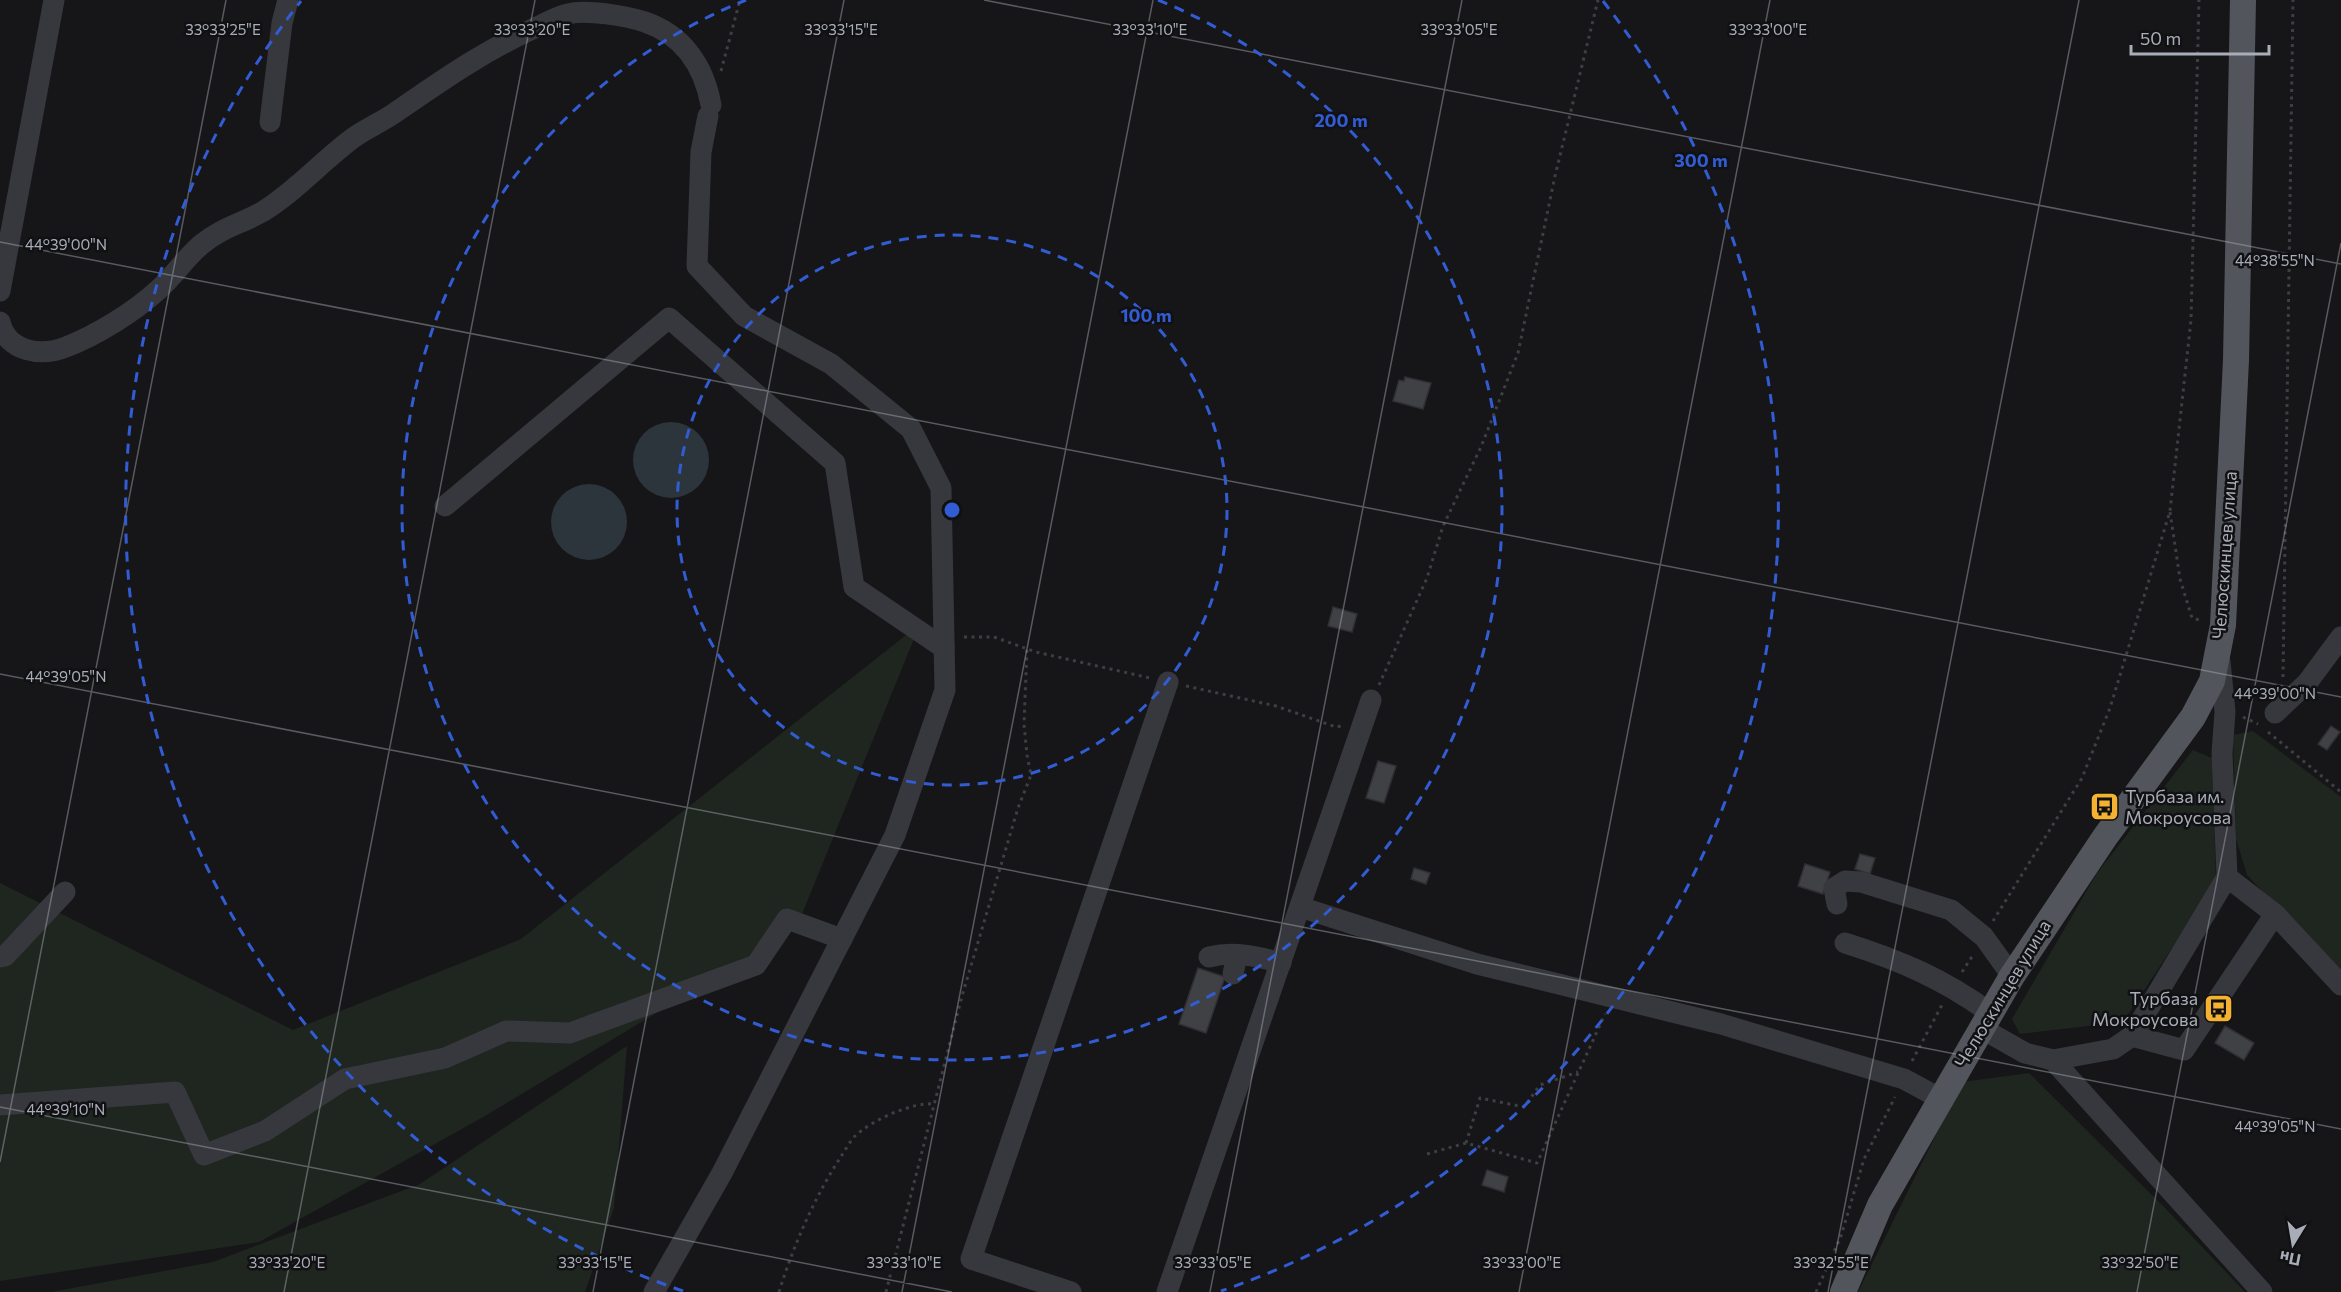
<svg xmlns="http://www.w3.org/2000/svg" width="2341" height="1292" viewBox="0 0 2341 1292" font-family="Commissioner,sans-serif">
	<rect width="100%" height="100%" fill="#161618"/>
	<g fill="#1e261f">
		<path d="M920,624L796,929L485,1116L259,1242L0,1281V883L293,1030L521,939Z"/>
		<path d="M2253,731L2341,797V975L2247,875L2236,839L2233,735Z"/>
		<path d="M2193,750L2212,758L2216,882L2123,1022L2020,1034L2012,1019L2097,873Z"/>
		<path d="M627,1046L614,1208L585,1292H51L213,1262L420,1184Z"/>
		<path d="M2029,1073L2165,1208L2245,1292H1858L1962,1082Z"/>
	</g>
	<g fill="#2c353c">
		<circle cx="671" cy="460" r="38"/>
		<circle cx="589" cy="522" r="38"/>
	</g>
	<g fill="#404145" stroke="#303034" stroke-width="1.5">
		<path d="M1405,377L1431,383L1423,409L1393,401L1399,380L1404,381Z"/>
		<path d="M1333,607L1357,614L1352,632L1328,626Z"/>
		<path d="M2331,726L2340,732L2327,750L2318,744Z"/>
		<path d="M1378,761L1396,766L1384,803L1366,798Z"/>
		<path d="M1860,854L1875,858L1870,874L1855,869Z"/>
		<path d="M1805,864L1830,872L1823,894L1798,886Z"/>
		<path d="M1414,868L1430,873L1426,884L1411,879Z"/>
		<path d="M1198,968L1225,977L1206,1033L1179,1024Z"/>
		<path d="M2225,1026L2254,1043L2244,1060L2215,1043Z"/>
		<path d="M1487,1170L1508,1177L1504,1192L1482,1185Z"/>
	</g>
	<g fill="none" stroke-linecap="round" stroke-linejoin="round">
		<g stroke="#3d3f44" stroke-width="3" stroke-dasharray="3 4.5" stroke-linecap="butt">
			<path d="M721,71L740,0"/>
			<path d="M2170,512L2180,579L2192,618L2203,621"/>
			<path d="M964,637H994L1036,652L1150,678"/>
			<path d="M2283,677L2293,0"/>
			<path d="M1379,685L1427,578L1443,526L1481,447L1518,353L1555,176L1598,0"/>
			<path d="M1186,686L1276,706L1336,727L1341,726"/>
			<path d="M2243,717L2258,724"/>
			<path d="M2268,732L2341,792"/>
			<path d="M1993,921L2082,778L2110,708L2170,511L2191,320L2199,0"/>
			<path d="M1962,972L1973,955"/>
			<path d="M1912,1061L1943,1003"/>
			<path d="M1466,1143L1480,1098L1524,1107L1540,1085L1578,1072"/>
			<path d="M1427,1154L1466,1143L1537,1163L1605,1014"/>
			<path d="M779,1292C794,1244 815,1196 842,1155C846,1149 850,1141 855,1136C872,1120 912,1102 934,1104"/>
			<path d="M886,1292L962,996L1018,808L1031,775L1027,755L1024,724L1027,649"/>
			<path d="M1816,1292L1841,1236L1864,1159L1895,1097"/>
		</g>
		<g stroke="#37383d" stroke-width="21">
			<path d="M270,122L282,23L288,0"/>
			<path d="M0,291L54,0"/>
			<path d="M0,322C7,352 41,357 66,347C97,335 134,312 158,290C174,276 186,257 202,244C223,227 241,224 262,212C295,192 322,161 353,138C367,128 382,122 396,112C441,81 485,50 535,28C546,23 557,16 568,14C586,9 627,16 645,22C683,35 704,66 711,105"/>
			<path d="M445,506L669,318L835,463L854,587L944,648"/>
			<path d="M2275,713L2307,683L2341,637"/>
			<path d="M2227,877L2275,914L2341,985"/>
			<path d="M1837,904L1834,888L1845,881L1861,882L1951,910L1984,937L2012,976"/>
			<path d="M1300,907L1477,964L1721,1024L1904,1079L1941,1099"/>
			<path d="M1845,943C1899,960 1944,979 1990,1013"/>
			<path d="M0,957L5,956L65,892"/>
			<path d="M1209,957C1233,951 1257,956 1281,963"/>
			<path d="M1233,974L1237,955"/>
			<path d="M1981,1028L2025,1053L2053,1060L2113,1049L2132,1036L2227,877L2222,753L2225,712L2220,661"/>
			<path d="M2132,1036L2184,1050L2275,914"/>
			<path d="M2053,1060L2262,1292"/>
			<path d="M0,1105L175,1092L204,1155L265,1131L345,1079L445,1058L506,1031L570,1033L756,965L787,919L842,939"/>
			<path d="M654,1292L722,1173L895,835L945,690L941,488L911,429L831,364L744,316L697,266L701,152L708,116"/>
			<path d="M1071,1292L971,1259L1168,682"/>
			<path d="M1167,1292L1371,700"/>
		</g>
		<path stroke="#53555c" stroke-width="26" d="M1843,1292L1880,1205L2012,976L2105,837L2193,717L2212,681L2223,625L2236,360L2243,0"/>
	</g>
	<path fill="none" stroke="#a8adb8" stroke-width="1.5" stroke-opacity="0.45" d="M984,0L2341,264M0,242L2341,697M0,674L2341,1129M0,1107L952,1292M0,1162L226,0M284,1292L535,0M593,1292L844,0M902,1292L1153,0M1210,1292L1462,0M1519,1292L1770,0M1828,1292L2079,0M2137,1292L2341,243"/>
	<g fill="none" stroke="#325cd3" stroke-width="3" stroke-dasharray="10 8">
		<circle cx="952" cy="510" r="275"/>
		<path d="M1158 0A550 550 0 1 1 746 0"/>
		<path d="M683 1291A826 826 0 0 1 301 1M1603 1A826 826 0 0 1 1221 1291"/>
	</g>
	<defs>
		<symbol id="bus-square" viewBox="-11 -11 22 22"><rect x="-9" y="-9" width="18" height="18" rx="4" fill="#f5b131" stroke="#111113"/><path d="M-5-6H5V4H4V6H2V4H-2V6H-4V4H-5ZM-3.5-4V0h7V-4ZM-3.5 1.2v1.5H-2V1.2ZM2 1.2v1.5H3.5V1.2Z" fill="#111"/></symbol>
	</defs>
	<g fill-rule="evenodd">
		<use href="#bus-square" x="2088" y="790" width="33" height="33"/>
		<use href="#bus-square" x="2202" y="992" width="33" height="33"/>
	</g>
	<g text-anchor="middle" stroke-width="5" stroke-linejoin="round" paint-order="stroke">
		<g font-size="18" fill="#a8adb8" stroke="#111113">
			<text transform="translate(2225 555) rotate(-86)" y="6">Челюскинцев улица</text>
			<text transform="translate(2003 994) rotate(-59)" y="6">Челюскинцев улица</text>
		</g>
		<g font-size="18" fill="#a8adb8" stroke="#111113" text-anchor="start">
			<text x="2125" y="803">Турбаза им.<tspan x="2125" dy="21">Мокроусова</tspan></text>
			<text x="2198" y="1005" text-anchor="end">Турбаза<tspan x="2198" dy="21">Мокроусова</tspan></text>
		</g>
	</g>
	<g font-size="15" text-anchor="middle" fill="#a8adb8" stroke="#111113" stroke-width="5" stroke-linejoin="round" paint-order="stroke">
		<text x="532" y="35">33°33'20"E</text>
		<text x="841" y="35">33°33'15"E</text>
		<text x="1150" y="35">33°33'10"E</text>
		<text x="1459" y="35">33°33'05"E</text>
		<text x="1768" y="35">33°33'00"E</text>
		<text x="223" y="35">33°33'25"E</text>
		<text x="66" y="250">44°39'00"N</text>
		<text x="2275" y="266">44°38'55"N</text>
		<text x="66" y="682">44°39'05"N</text>
		<text x="2275" y="699">44°39'00"N</text>
		<text x="66" y="1115">44°39'10"N</text>
		<text x="2275" y="1132">44°39'05"N</text>
		<text x="287" y="1268">33°33'20"E</text>
		<text x="595" y="1268">33°33'15"E</text>
		<text x="904" y="1268">33°33'10"E</text>
		<text x="1213" y="1268">33°33'05"E</text>
		<text x="1522" y="1268">33°33'00"E</text>
		<text x="1831" y="1268">33°32'55"E</text>
		<text x="2140" y="1268">33°32'50"E</text>
	</g>
	<circle cx="952" cy="510" r="9" fill="#325cd3" stroke="#111113" stroke-width="3"/>
	<g font-size="18" text-anchor="middle" font-weight="bold" fill="#325cd3" stroke="#111113" stroke-width="5" stroke-linejoin="round" paint-order="stroke">
		<text x="1341" y="127">200 m</text>
		<text x="1701" y="167">300 m</text>
		<text x="1146" y="322">100 m</text>
	</g>
	<g transform="translate(2293 1244) rotate(191)" stroke="#111113" stroke-width="4.5" paint-order="stroke">
	<path d="M0-4.5L10 22L0 15L-10 22Z" fill="#a8adb8"/>
	<text y="-9" font-size="16" font-weight="bold" text-anchor="middle" fill="#a8adb8">Пн</text>
	</g>
	<path d="M2131 45v9h138v-9" fill="none" stroke="#a8adb8" stroke-width="3"/>
	<text x="2140" y="45" font-size="18" fill="#a8adb8" stroke="#111113" stroke-width="4.5" paint-order="stroke">50 m</text>
</svg>
